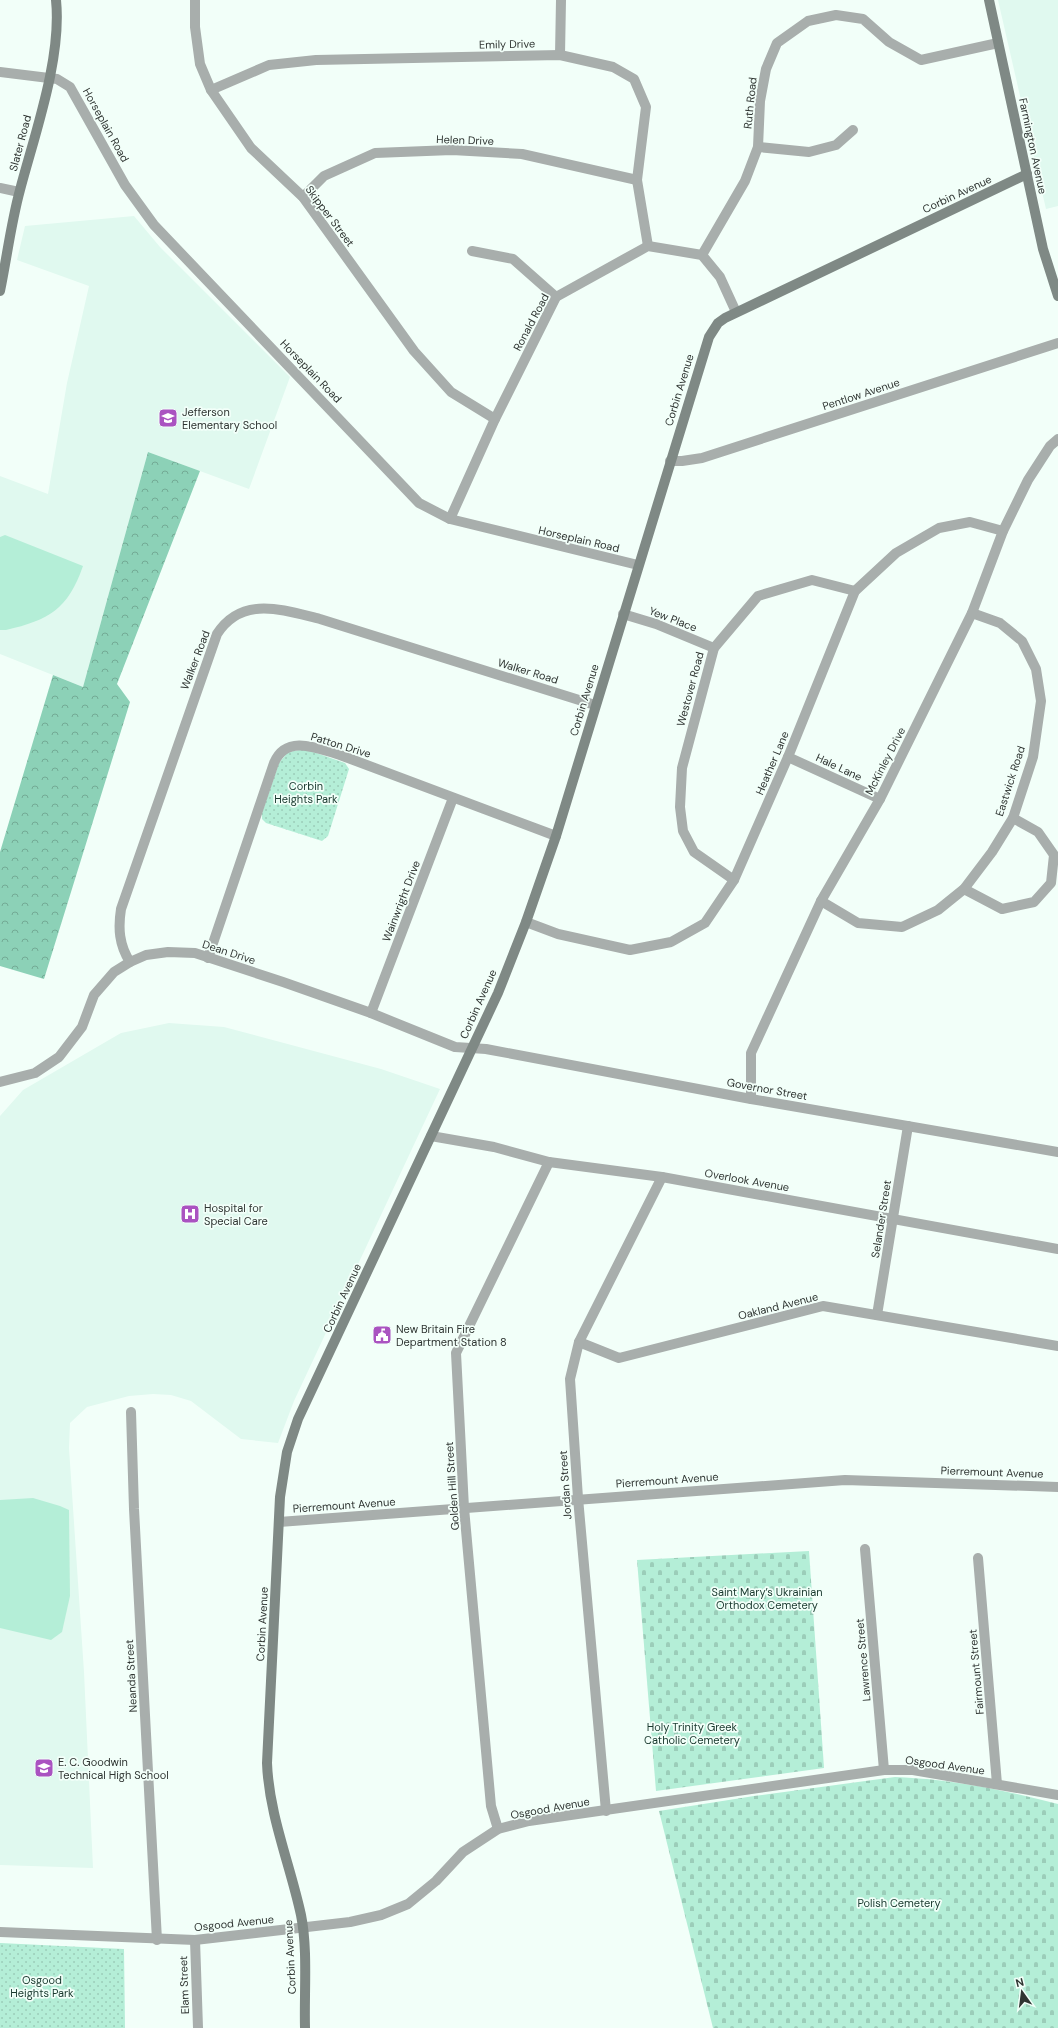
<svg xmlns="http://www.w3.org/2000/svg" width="1058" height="2028" viewBox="0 0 1058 2028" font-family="'DM Sans',sans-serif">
	<defs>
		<pattern id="forest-crowns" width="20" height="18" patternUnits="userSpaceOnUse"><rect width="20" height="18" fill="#8cd1b7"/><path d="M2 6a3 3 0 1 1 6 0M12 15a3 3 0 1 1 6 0" fill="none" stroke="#73aa95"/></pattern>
		<pattern id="cemetery-stones" width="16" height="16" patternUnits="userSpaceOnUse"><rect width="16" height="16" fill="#b4eed7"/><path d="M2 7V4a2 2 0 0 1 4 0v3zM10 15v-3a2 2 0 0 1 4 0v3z" fill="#9bcdb9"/></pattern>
		<pattern id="park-dots" width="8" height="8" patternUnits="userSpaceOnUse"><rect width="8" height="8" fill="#b4eed7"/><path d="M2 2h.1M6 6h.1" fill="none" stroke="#9bcdb9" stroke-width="1.8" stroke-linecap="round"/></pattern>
	</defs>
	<rect width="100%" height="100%" fill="#f2fff9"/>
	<g fill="#e0f9ef">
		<path d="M998,0H1058V206L1046,209Z"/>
		<path d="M134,216L160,247L290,377L249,489L148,452L83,687L0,654V476L48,494L67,383L89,286L17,260L25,226Z"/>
		<path d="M169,1023L224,1027L381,1069L440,1089L294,1401L278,1443L241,1439L191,1401L171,1395L153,1394L129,1396L87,1407L70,1423L69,1448L84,1672L93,1868L0,1865V1116L23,1090L121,1033Z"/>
	</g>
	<path fill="url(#forest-crowns)" d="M148,452L200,471L117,684L130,702L44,979L0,966V852L53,675L83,687Z"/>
	<g fill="url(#cemetery-stones)">
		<path d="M809,1551L824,1768L656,1791L637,1560Z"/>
		<path d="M895,1777C951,1779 1004,1790 1058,1804V2028H713L659,1811L754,1796Z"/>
	</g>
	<g fill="url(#park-dots)">
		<path d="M305,749L345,763L349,769L328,836L322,841L266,823L262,819V813L279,763L288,752Z"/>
		<path d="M0,1943L124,1949L125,2028H0Z"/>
	</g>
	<g fill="#b4eed7">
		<path d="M5,535L83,566C68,609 49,620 6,630H0V537Z"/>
		<path d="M33,1498L60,1506L69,1510L70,1596L62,1632L51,1640L0,1628V1500Z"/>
	</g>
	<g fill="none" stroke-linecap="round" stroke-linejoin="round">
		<g stroke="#a8aeac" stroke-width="10">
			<path d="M195,0V27L200,64L211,90L251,148L303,197L414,351L451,392L495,419"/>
			<path d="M560,55L561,0"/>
			<path d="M0,72L57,79L70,87L125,185L154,225L419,503L450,519L638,565"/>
			<path d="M211,90L269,65L316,60L560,55L613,67L634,79L646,107L637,180L648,246"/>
			<path d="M758,147L809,152L836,145L853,130"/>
			<path d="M0,188L19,192"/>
			<path d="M303,197L324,176L375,153L452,150L522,154L637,180"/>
			<path d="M472,251L513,259L556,297"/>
			<path d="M702,255L745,181L758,147L760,101L766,69L777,43L808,21L836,15L863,19L889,42L921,60L998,43"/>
			<path d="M670,461H682L702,458L1058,343"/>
			<path d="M450,519L495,419L556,297L648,246L702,255L720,277L736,312"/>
			<path d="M623,614L656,624L714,648"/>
			<path d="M788,757L880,799"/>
			<path d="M734,880L694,852L683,831L680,807L682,768L714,648L758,596L812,580L855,591"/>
			<path d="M964,889L1002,909L1034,902L1051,883L1054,855L1038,832L1013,818"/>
			<path d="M821,901L858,923L902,927L938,910L964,889L992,852L1013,818L1033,757L1041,701L1036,669L1022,641L1000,623L972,613"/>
			<path d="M526,922L558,934L630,950L671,942L705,923L734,880L788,757L855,591L896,553L939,528L970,522L1003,531"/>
			<path d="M208,958L274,763C286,734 317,748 340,755L556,836"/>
			<path d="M130,962C119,945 118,928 121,909L217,634C242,595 283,610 320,619L595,705"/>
			<path d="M371,1013L453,798"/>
			<path d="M0,1082L35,1073L59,1057L82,1027L94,995L114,972L130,962L146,955L168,952L195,953L283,982L371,1013L455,1047L486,1049L751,1099L1058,1152"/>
			<path d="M751,1099V1053L821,901L880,799L972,613L1003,531L1028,480L1050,446L1058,439"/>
			<path d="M431,1136L494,1147L549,1162L662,1177L1058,1249"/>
			<path d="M877,1315L908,1126"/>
			<path d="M579,1342L619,1358L823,1306L1058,1346"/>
			<path d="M131,1412L134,1509L157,1940"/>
			<path d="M279,1522L845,1480L1058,1487"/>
			<path d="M865,1549L884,1770"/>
			<path d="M978,1558L997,1784"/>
			<path d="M606,1811L578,1498L570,1379L579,1342L662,1177"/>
			<path d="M498,1829L491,1806L464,1508L456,1353L549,1162"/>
			<path d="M195,1940L198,2028"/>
		</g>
		<path stroke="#a8aeac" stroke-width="10" d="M0,1932L195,1940L350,1922L381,1915L408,1904L436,1881L463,1852L498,1829L529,1821L884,1770H913L1058,1795"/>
		<g stroke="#7f8985" stroke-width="10">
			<path d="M989,0L1043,249L1058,296"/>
			<path d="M0,291C7,257 11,223 20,190C35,133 62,58 56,0"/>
			<path d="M305,2028C304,1992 308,1950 301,1915C290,1864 269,1815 267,1763L280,1497L287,1452L298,1419L498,993L526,922L556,836L709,337L718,323L725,318L1027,174"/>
		</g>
	</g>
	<defs>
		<symbol id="school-square" viewBox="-11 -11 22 22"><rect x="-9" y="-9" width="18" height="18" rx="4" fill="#aa53c1" stroke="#f2fff9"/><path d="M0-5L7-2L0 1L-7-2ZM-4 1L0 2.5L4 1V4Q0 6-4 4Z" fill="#fff"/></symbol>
		<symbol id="hospital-square" viewBox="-11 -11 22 22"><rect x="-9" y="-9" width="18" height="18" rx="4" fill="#aa53c1" stroke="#f2fff9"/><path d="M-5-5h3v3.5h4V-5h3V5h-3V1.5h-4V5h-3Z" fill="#fff"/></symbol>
		<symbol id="civic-square" viewBox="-11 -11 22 22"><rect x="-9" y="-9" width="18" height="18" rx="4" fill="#aa53c1" stroke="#f2fff9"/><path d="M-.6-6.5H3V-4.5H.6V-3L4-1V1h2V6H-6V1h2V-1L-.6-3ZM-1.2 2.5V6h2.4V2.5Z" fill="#fff"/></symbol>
	</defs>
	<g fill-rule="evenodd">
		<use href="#school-square" x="157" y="407" width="22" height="22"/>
		<use href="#hospital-square" x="179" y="1203" width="22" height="22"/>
		<use href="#civic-square" x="371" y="1324" width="22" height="22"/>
		<use href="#school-square" x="33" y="1757" width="22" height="22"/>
	</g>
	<g text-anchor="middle" stroke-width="3.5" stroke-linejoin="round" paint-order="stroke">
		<g font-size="11" fill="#2f3532" stroke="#f2fff9">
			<text transform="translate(507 44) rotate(-1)" y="4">Emily Drive</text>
			<text transform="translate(750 103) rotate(-84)" y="4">Ruth Road</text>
			<text transform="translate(106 125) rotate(61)" y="4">Horseplain Road</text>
			<text transform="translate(465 140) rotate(2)" y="4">Helen Drive</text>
			<text transform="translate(20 143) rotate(-75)" y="4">Slater Road</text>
			<text transform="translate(1033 146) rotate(78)" y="4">Farmington Avenue</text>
			<text transform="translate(957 194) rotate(-25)" y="4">Corbin Avenue</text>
			<text transform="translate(330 216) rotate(53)" y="4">Skipper Street</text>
			<text transform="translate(531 322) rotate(-62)" y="4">Ronald Road</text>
			<text transform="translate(311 371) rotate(46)" y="4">Horseplain Road</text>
			<text transform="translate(679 390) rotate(-73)" y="4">Corbin Avenue</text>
			<text transform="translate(861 394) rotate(-18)" y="4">Pentlow Avenue</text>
			<text transform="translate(579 539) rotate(13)" y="4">Horseplain Road</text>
			<text transform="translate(673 619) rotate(21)" y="4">Yew Place</text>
			<text transform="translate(195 660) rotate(-69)" y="4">Walker Road</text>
			<text transform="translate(528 671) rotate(17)" y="4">Walker Road</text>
			<text transform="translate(690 689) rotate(-75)" y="4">Westover Road</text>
			<text transform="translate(584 700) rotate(-73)" y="4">Corbin Avenue</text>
			<text transform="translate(341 745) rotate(17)" y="4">Patton Drive</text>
			<text transform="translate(885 761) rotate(-63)" y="4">McKinley Drive</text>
			<text transform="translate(772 763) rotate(-67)" y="4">Heather Lane</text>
			<text transform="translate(839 767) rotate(25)" y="4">Hale Lane</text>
			<text transform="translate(1010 781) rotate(-72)" y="4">Eastwick Road</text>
			<text transform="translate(401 901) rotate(-69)" y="4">Wainwright Drive</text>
			<text transform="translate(229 952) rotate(18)" y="4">Dean Drive</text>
			<text transform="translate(478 1004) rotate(-66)" y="4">Corbin Avenue</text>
			<text transform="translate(767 1089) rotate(10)" y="4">Governor Street</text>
			<text transform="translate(747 1180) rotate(10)" y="4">Overlook Avenue</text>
			<text transform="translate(881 1219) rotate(-81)" y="4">Selander Street</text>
			<text transform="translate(342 1298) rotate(-65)" y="4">Corbin Avenue</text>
			<text transform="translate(778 1306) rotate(-14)" y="4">Oakland Avenue</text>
			<text transform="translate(992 1472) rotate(2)" y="4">Pierremount Avenue</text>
			<text transform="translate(667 1480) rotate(-4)" y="4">Pierremount Avenue</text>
			<text transform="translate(565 1485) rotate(-94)" y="4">Jordan Street</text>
			<text transform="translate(452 1486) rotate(-94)" y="4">Golden Hill Street</text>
			<text transform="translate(344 1505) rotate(-4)" y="4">Pierremount Avenue</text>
			<text transform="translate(262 1624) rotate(-87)" y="4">Corbin Avenue</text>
			<text transform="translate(863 1660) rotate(-95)" y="4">Lawrence Street</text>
			<text transform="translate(976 1672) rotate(-95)" y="4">Fairmount Street</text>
			<text transform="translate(131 1676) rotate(-93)" y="4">Neanda Street</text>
			<text transform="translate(945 1765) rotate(8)" y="4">Osgood Avenue</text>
			<text transform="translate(550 1808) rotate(-10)" y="4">Osgood Avenue</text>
			<text transform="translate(234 1923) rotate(-6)" y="4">Osgood Avenue</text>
			<text transform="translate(290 1957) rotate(-93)" y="4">Corbin Avenue</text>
			<text transform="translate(184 1985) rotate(-92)" y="4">Elam Street</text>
		</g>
		<g font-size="11" fill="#2f3532" stroke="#f2fff9" text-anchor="start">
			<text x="182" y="416">Jefferson<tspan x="182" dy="13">Elementary School</tspan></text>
			<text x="204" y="1212">Hospital for<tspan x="204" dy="13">Special Care</tspan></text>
			<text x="396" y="1333">New Britain Fire<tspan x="396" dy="13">Department Station 8</tspan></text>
			<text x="58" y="1766">E. C. Goodwin<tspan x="58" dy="13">Technical High School</tspan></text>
		</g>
		<g font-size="11" fill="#18382d" stroke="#f2fff9">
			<text x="306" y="790">Corbin<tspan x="306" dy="13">Heights Park</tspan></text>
			<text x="767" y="1596">Saint Mary’s Ukrainian<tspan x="767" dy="13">Orthodox Cemetery</tspan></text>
			<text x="692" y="1731">Holy Trinity Greek<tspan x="692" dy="13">Catholic Cemetery</tspan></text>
			<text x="899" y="1907">Polish Cemetery</text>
			<text x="42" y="1984">Osgood<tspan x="42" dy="13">Heights Park</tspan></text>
		</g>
	</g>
	<g transform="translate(1022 1992) rotate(346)" stroke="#f2fff9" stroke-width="3" paint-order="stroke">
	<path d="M0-3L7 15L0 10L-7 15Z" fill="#2f3532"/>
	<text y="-6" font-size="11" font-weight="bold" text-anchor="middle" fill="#2f3532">N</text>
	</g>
</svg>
